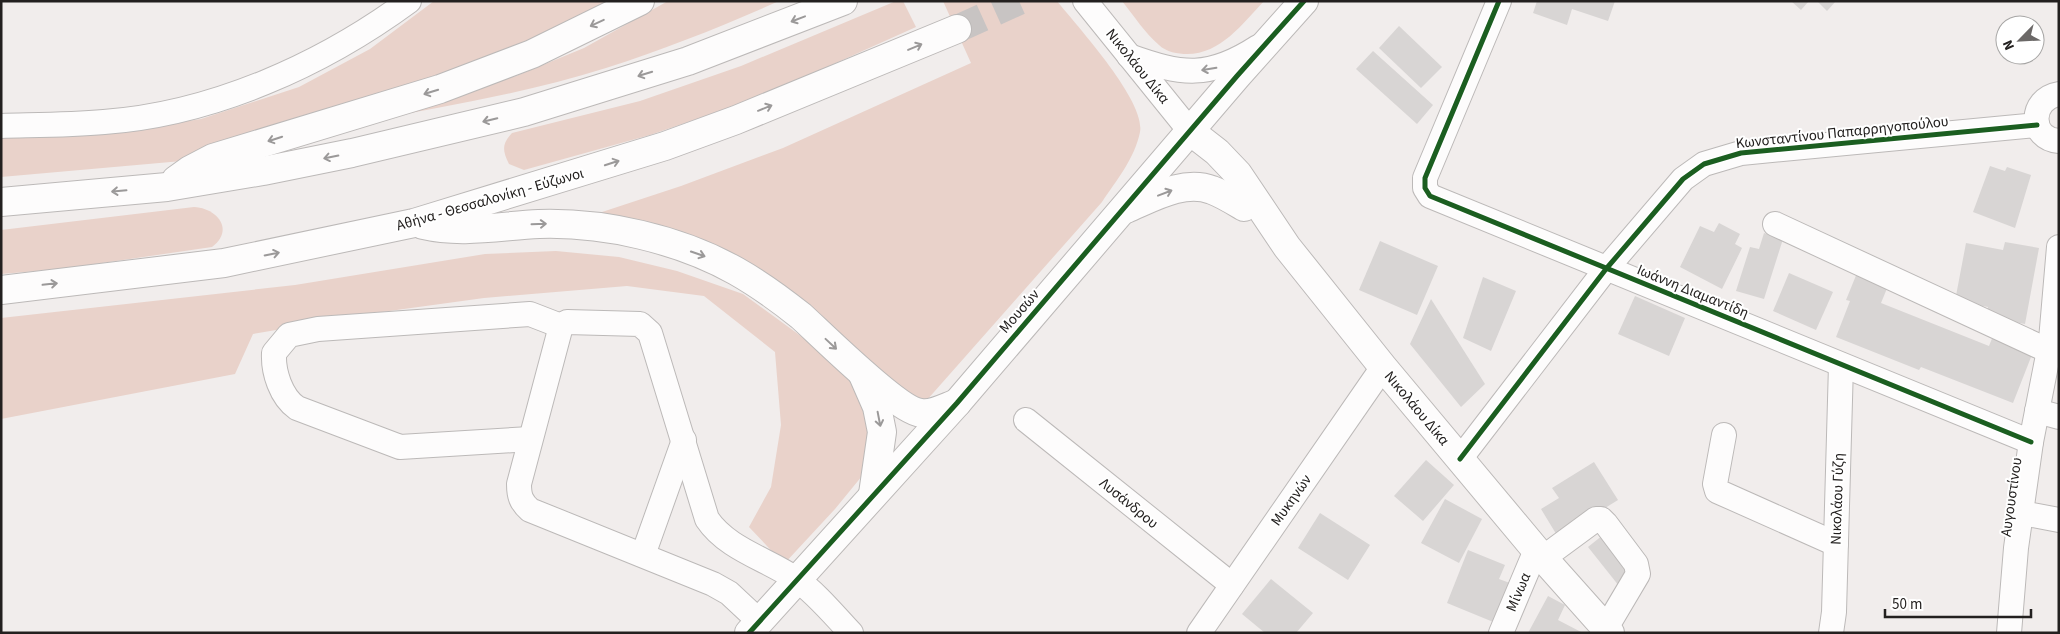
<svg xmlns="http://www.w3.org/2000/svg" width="2060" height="634" viewBox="0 0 2060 634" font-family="'Source Sans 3',sans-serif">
	<rect width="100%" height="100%" fill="#f1edec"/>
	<g fill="#e9d2ca">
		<path d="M434,1H645L609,22L182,161L1,177V137L122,131L201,119L299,87L370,49Z"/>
		<path d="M668,1H779C723,26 665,49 606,68C526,93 443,107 361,122L516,76L584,48Z"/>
		<path d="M896,1H903L916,27L758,98L650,135L524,170L509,164C502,150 502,144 512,133L640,101L741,66Z"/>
		<path d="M943,1H1057C1077,26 1146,101 1140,132C1135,158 1116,181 1102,202L919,409L729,265L548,226L599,213L681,186L783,148L971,63Z"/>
		<path d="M1122,1H1264C1242,24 1221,54 1187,54C1178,54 1166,52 1159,45C1145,33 1134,16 1122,1Z"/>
		<path d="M194,207C217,208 235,230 212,247L61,269L1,274V230Z"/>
		<path d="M556,251L619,257L677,271L743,294L809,342L855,386L866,410L871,450L862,476L835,509L784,564L749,527L771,487L781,425L775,352L704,296L627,286L484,298L382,312L253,334L235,374L1,419V318L295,285L485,254Z"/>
	</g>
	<g fill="#d8d5d4">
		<path d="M1537,1H1615L1608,21L1572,9L1567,25L1533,13Z"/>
		<path d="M1791,1H1809L1801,10Z"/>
		<path d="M1817,1H1836L1827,11Z"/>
		<path d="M1399,26L1442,67L1421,88L1379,48Z"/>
		<path d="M1373,51L1433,105L1417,124L1356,69Z"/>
		<path d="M1990,166L2005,171L2007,167L2031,175L2015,228L1973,212Z"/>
		<path d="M1719,223L1740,234L1735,244L1742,248L1722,289L1680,267L1700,226L1714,232Z"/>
		<path d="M1764,233L1783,239L1764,299L1736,291L1750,247L1759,249Z"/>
		<path d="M1380,241L1438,266L1417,315L1359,290Z"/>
		<path d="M2005,242L2039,248L2025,324L1986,317L1988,307L1955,301L1966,243L2003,250Z"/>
		<path d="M1789,273L1833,292L1816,330L1773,311Z"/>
		<path d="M1857,273L1888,286L1881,303L1989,346L1995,331L2035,347L2013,403L1921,367L1919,370L1836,337L1850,301L1846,300Z"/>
		<path d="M1483,277L1516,291L1491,351L1463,338Z"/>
		<path d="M1635,296L1685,318L1669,356L1618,334Z"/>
		<path d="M1431,299L1485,384L1461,407L1410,344Z"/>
		<path d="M1426,460L1454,485L1423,521L1394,496Z"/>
		<path d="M1594,462L1618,500L1558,537L1541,509L1559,498L1552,488Z"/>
		<path d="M1445,499L1482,519L1459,563L1421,543Z"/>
		<path d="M1320,513L1370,545L1348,580L1298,548Z"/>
		<path d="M1603,535L1641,584L1627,596L1588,547Z"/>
		<path d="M1468,550L1505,565L1499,579L1518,586L1503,626L1447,603Z"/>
		<path d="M1271,579L1313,613L1296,633H1265L1242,614Z"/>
		<path d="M1548,596L1565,605L1558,620L1583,633H1528Z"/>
	</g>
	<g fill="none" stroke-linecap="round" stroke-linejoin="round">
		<path stroke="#c8c4c3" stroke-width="28" stroke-dasharray="28 14" stroke-linecap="butt" d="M957,29L1019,1"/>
		<defs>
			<g id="minor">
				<path d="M1085,1L1190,131"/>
				<path d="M1499,1L1425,178V188L1430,196L2031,442"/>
				<path d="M1129,56C1182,75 1209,79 1258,47"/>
				<path d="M2059,94C2029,99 2029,139 2059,141"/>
				<path d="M1,126C35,125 70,125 104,122C213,114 322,65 409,1"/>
				<path d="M1775,224L2049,351"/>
				<path d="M2037,411L2059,417"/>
				<path d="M1026,420L1232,585"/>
				<path d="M1724,435L1715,484L1717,491L1836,544"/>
				<path d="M530,439L400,447L297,408C281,397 273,372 274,353L289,335L318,329L530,314L561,326"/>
				<path d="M1460,459L1606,269L1683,179L1704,164L1741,153L2037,125"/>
				<path d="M2022,513L2059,520"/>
				<path d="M643,555L684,440"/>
				<path d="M1543,558L1596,519H1601L1606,524L1636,564L1638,574L1606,628"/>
				<path d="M759,621L729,593L713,584L530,510C521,502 519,496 519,484L561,326L567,322L640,324L650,333L707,519C727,549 767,559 796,579C816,593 834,615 851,633"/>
				<path d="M1199,633L1383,367"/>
				<path d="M1501,633L1536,550"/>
				<path d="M1831,633L1834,612L1841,365"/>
				<path d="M2009,633L2016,548L2031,442L2051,340L2059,247"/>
			</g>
			<g id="major">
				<path d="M1190,131L1217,152L1238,174L1287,247L1383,367L1536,550L1610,633"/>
				<path d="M1126,209C1152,198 1184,179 1212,190C1223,194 1234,201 1244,207"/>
				<path d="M749,633L957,403L1237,76L1304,1"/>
			</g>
			<g id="highway">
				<path d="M176,180L190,170L213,158L440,89L532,54L640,1"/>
				<path d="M1,202L167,187L263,171L352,153L524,112L688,61L843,1"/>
				<path d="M423,225C461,234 500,226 539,224C604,222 679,239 736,271C759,284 781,300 801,316C822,335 898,411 921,413C932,415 946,407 957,403"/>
				<path d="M1,290L224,263L414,223L665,146L736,120L957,29"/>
				<path d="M863,375L877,407L882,432L873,494"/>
			</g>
		</defs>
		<use href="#minor" stroke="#bcb9b8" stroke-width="26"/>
		<use href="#major" stroke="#bcb9b8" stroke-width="30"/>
		<use href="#highway" stroke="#bcb9b8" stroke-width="30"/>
		<use href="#minor" stroke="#fdfcfc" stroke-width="24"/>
		<use href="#major" stroke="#fdfcfc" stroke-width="28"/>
		<use href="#highway" stroke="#fdfcfc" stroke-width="28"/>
		<defs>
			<g id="cycleway">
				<path d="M1499,1L1425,178V188L1430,196L2031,442"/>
				<path d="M1460,459L1606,269L1683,179L1704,164L1741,153L2037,125"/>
				<path d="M749,633L957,403L1237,76L1304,1"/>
			</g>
		</defs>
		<use href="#cycleway" stroke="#fff" stroke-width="8"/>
		<use href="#cycleway" stroke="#1b5e20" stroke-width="5"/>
	</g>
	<defs><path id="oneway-shaft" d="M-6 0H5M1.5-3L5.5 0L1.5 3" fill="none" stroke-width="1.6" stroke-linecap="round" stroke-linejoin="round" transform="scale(1.25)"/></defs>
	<g stroke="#9b9999">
		<use href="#oneway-shaft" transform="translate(798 19) rotate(159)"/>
		<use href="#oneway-shaft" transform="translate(597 23) rotate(155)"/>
		<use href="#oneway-shaft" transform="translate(915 47) rotate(-23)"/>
		<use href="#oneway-shaft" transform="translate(1209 69) rotate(171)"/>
		<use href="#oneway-shaft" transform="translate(645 74) rotate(163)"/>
		<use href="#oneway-shaft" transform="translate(431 92) rotate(163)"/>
		<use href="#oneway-shaft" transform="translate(765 108) rotate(-22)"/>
		<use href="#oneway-shaft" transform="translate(490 120) rotate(167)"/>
		<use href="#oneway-shaft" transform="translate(275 139) rotate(162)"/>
		<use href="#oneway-shaft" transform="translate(331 157) rotate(169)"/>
		<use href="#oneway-shaft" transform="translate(612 163) rotate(-18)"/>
		<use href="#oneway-shaft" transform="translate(119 191) rotate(175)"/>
		<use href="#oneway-shaft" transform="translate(1165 193) rotate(-21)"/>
		<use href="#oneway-shaft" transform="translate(539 224) rotate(-2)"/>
		<use href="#oneway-shaft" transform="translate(272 254) rotate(-11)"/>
		<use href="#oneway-shaft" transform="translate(698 254) rotate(19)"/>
		<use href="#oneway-shaft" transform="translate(50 284) rotate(-6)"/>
		<use href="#oneway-shaft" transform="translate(831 344) rotate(43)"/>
		<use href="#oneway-shaft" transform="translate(879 419) rotate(79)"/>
	</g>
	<g text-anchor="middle" stroke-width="4" stroke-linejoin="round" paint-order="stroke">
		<g font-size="15" fill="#23201f" stroke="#fff">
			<text transform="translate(1138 66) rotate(51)" y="5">Νικολάου Δίκα</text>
			<text transform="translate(1842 132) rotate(-6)" y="5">Κωνσταντίνου Παπαρρηγοπούλου</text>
			<text transform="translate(490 199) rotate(-16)" y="5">Αθήνα - Θεσσαλονίκη - Εύζωνοι</text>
			<text transform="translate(1693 291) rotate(22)" y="5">Ιωάννη Διαμαντίδη</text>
			<text transform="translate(1019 311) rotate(-49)" y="5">Μουσών</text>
			<text transform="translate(1417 408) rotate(50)" y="5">Νικολάου Δίκα</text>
			<text transform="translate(2011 497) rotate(-82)" y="5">Αυγουστίνου</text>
			<text transform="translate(1837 499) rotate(-88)" y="5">Νικολάου Γύζη</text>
			<text transform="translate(1291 500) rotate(-55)" y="5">Μυκηνών</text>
			<text transform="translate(1129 503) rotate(39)" y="5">Λυσάνδρου</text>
			<text transform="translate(1518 592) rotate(-67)" y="5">Μίνωα</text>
		</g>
	</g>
	<rect width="2060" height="634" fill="none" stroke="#23201f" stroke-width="5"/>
	<g transform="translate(2020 40) rotate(246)"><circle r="24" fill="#ffffff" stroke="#a7a6a5"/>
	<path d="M0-4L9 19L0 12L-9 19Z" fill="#6b6867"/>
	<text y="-8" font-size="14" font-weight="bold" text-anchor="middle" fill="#23201f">N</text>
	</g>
	<path d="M1885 609v8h146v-8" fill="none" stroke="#23201f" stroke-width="2.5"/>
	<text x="1892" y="609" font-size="15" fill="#23201f" stroke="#ffffff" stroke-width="4" paint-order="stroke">50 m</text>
</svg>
